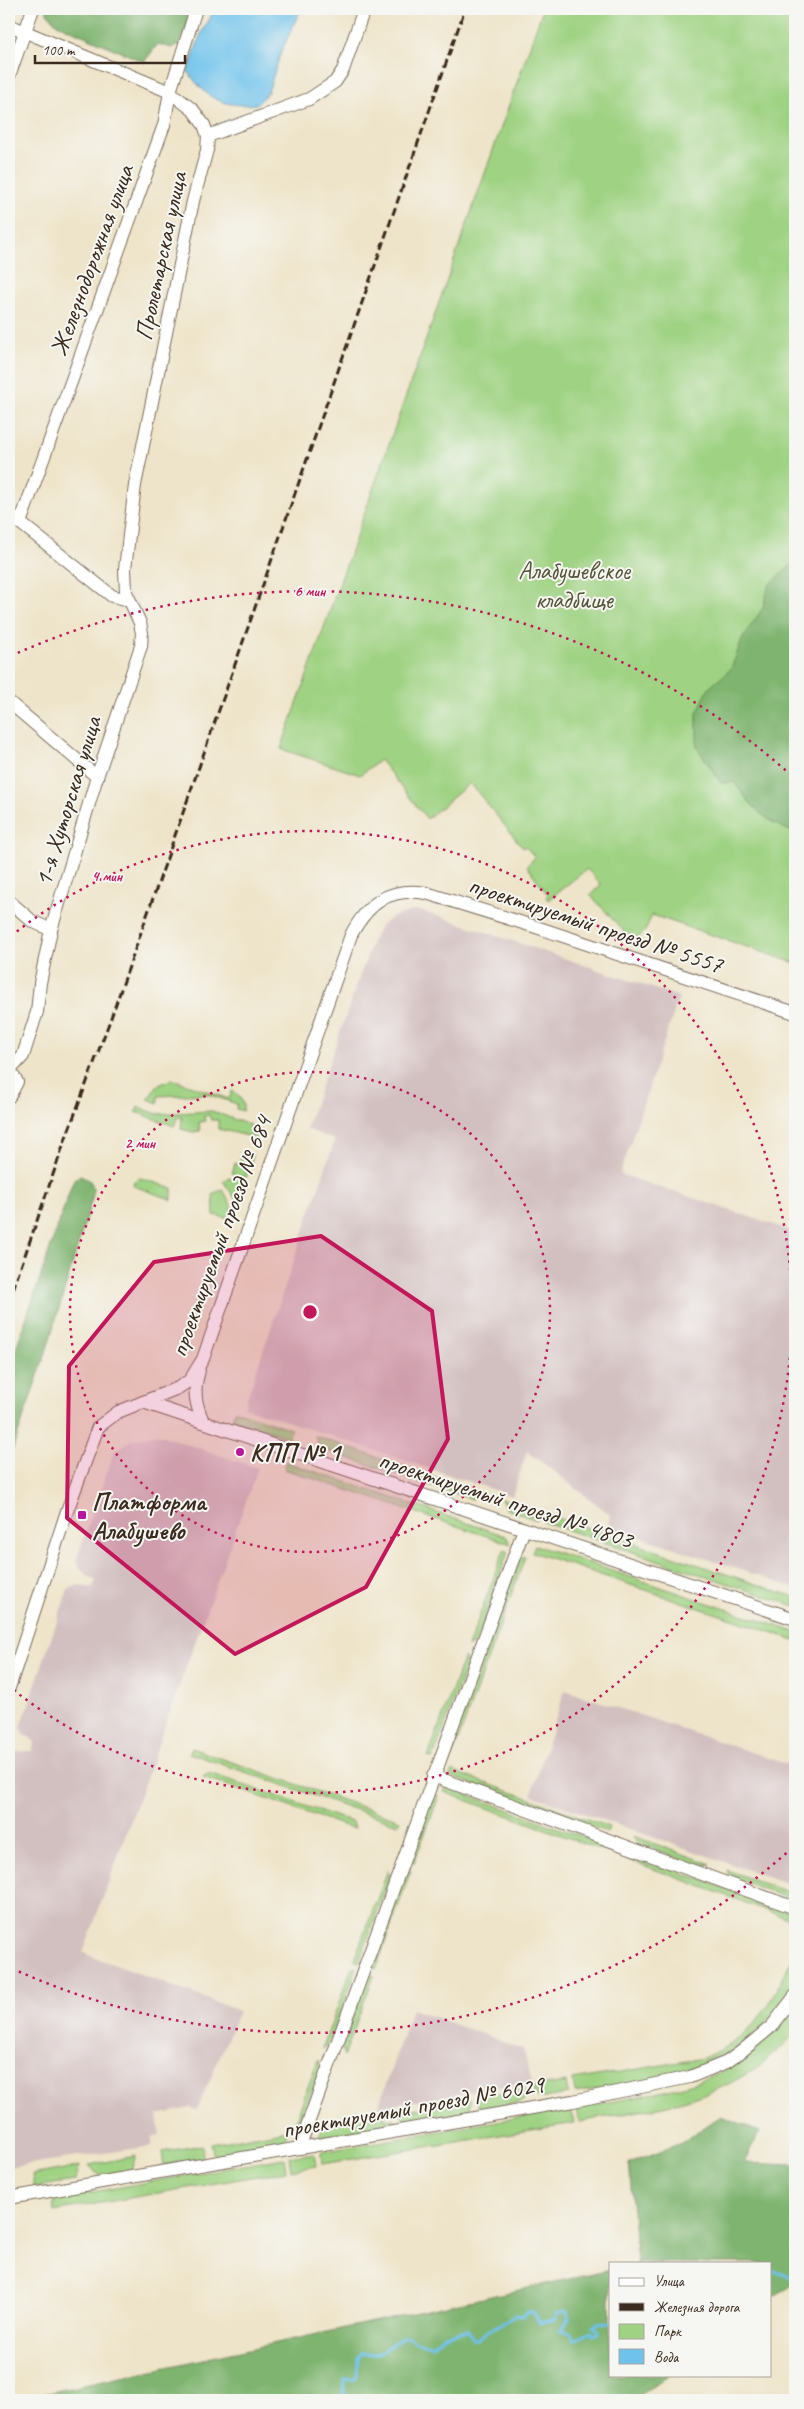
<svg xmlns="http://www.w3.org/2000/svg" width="804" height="2409" viewBox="0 0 804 2409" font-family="Caveat,sans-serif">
	<rect width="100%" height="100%" fill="#f6f6f2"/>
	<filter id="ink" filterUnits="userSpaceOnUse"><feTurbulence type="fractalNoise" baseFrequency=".02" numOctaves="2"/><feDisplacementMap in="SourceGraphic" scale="10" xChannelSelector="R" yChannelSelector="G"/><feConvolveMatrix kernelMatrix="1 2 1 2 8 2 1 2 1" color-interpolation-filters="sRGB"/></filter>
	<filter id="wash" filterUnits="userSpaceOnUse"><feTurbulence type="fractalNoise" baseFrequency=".0096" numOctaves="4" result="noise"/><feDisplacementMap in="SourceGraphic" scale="20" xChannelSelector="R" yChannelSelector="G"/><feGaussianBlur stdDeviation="1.12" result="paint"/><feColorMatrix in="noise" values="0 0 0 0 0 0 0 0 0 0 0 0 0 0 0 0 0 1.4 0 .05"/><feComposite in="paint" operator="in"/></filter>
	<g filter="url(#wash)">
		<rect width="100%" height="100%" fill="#eee4c9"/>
		<g fill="#d2bfc0">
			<path d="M415,910L435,915L679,997L620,1174L795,1232V1588L608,1526L611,1515L527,1451L512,1496L244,1407L335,1140L306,1129L373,939L381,926L392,917Z"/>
			<path d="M157,1434L258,1468L83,1953L239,2011L197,2110L190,2108L157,2115L160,2135L152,2137V2146L9,2167V1768L14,1752L32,1751L35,1742L24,1733L21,1727L68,1589L80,1585L93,1588L96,1580L85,1574L76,1561L114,1452L132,1440Z"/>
			<path d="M565,1690L795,1767V1886L531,1795Z"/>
			<path d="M412,2009L523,2049L532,2082L378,2107Z"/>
		</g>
		<g fill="#9fd282" stroke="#6d7e50">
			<path d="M543,9H795V963L652,915L645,931L634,942L590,895L601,885L587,869L548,900L546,897L548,895L527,866L535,857L525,846L523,848L470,783L427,819L380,760L360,775L281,749Z"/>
			<path d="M172,1079L229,1099L232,1091C240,1095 244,1102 243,1111L236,1109L237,1104L207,1094L158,1096V1103L148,1099L157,1086Z"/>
			<path d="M138,1107L157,1114L212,1111L260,1129L257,1138L218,1129V1120H211L209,1115L204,1116L205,1121L199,1122L200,1131L193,1132L181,1129L182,1117H178L174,1126L136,1112Z"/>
			<path d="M243,1152L253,1156L246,1178L232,1173L235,1163L239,1164Z"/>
			<path d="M229,1177L247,1183L240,1202L237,1201L223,1181Z"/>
			<path d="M140,1178L172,1188V1200L134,1186L133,1182Z"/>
			<path d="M223,1189L235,1213L226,1218L214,1215L213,1194Z"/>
			<path d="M235,1410L291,1429L288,1438L232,1419Z"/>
			<path d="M315,1436L485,1494L482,1497L472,1499L339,1455L320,1448Z"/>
			<path d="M286,1462L506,1536L511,1544L284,1469Z"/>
			<path d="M501,1499L540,1512L537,1520L506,1509Z"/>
			<path d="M546,1514L795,1597V1606L543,1522Z"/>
			<path d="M535,1545L795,1632V1640L532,1552Z"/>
			<path d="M504,1550L508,1552L475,1644L468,1647Z"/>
			<path d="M521,1556L525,1557L449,1765L445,1763Z"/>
			<path d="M464,1657L467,1664L433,1758L428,1757Z"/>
			<path d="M191,1748L400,1820L398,1824L189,1753Z"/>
			<path d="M452,1771L609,1827L607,1832L450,1776Z"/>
			<path d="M209,1773L352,1822L354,1829L203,1777Z"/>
			<path d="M446,1787L795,1914V1921L444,1792Z"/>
			<path d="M433,1794L439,1796L414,1863L411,1855Z"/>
			<path d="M633,1836L711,1864L702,1867L636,1842Z"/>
			<path d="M388,1870L390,1877L359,1962L354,1960Z"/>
			<path d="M410,1870H411L376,1969L371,1967L405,1874Z"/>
			<path d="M727,1870L795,1895V1901L729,1876Z"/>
			<path d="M795,1953C795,1962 798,1975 795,1984C790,1996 779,2008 770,2018C720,2075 645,2080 575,2093L573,2080L704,2058L733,2043L754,2024L769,2004Z"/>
			<path d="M352,1967L357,1968L328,2045L322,2049Z"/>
			<path d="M369,1974L374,1975L344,2056L342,2048Z"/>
			<path d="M795,2008V2033C734,2101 664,2106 579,2122L577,2108C667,2090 737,2088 795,2008Z"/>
			<path d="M318,2060L321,2067L300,2122H295Z"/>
			<path d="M566,2082L568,2094L544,2098L536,2096L533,2087Z"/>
			<path d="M524,2088L526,2096L522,2102L480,2109L477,2098Z"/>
			<path d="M470,2099V2112L405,2123L400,2112Z"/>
			<path d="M571,2108L574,2123L322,2164L321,2152Z"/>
			<path d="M384,2114L385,2120L395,2119L393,2125L319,2137L323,2125Z"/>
			<path d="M288,2130L283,2144L216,2155L213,2153L211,2144Z"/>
			<path d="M202,2145L203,2158L164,2165L162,2152Z"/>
			<path d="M314,2153L316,2166L291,2170L289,2157Z"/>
			<path d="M136,2156L131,2170L99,2176L89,2165Z"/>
			<path d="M284,2158L286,2171L54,2211L53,2199Z"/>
			<path d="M80,2166L75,2181L34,2187L32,2175Z"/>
		</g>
		<g fill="#7fb470" stroke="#5d6f47">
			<path d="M47,9H193L180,44L172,48L158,44L144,62L57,24L47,13Z"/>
			<path d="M795,562V833C762,819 755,810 734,782L721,783L697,747V713L709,688L731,669L743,638L763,608L769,585Z"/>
			<path d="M80,1175C91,1179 94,1184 93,1195L46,1352L9,1460V1369L73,1181Z"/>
			<path d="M721,2116L760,2131L744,2163L795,2165V2284L770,2298V2263H637L629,2163L681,2143Z"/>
			<path d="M610,2270V2375H670L633,2400H35L34,2396Z"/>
		</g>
		<path fill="#6fc2eb" stroke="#557684" d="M213,9H301L281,52L268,92L257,104C223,108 206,99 187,70C195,58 195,46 201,34C205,25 212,18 213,9Z"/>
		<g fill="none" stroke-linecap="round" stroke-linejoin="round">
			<g stroke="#6fc2eb" stroke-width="3">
				<path d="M770,2271C782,2272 788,2274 795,2284"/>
				<path d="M334,2400L344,2394L345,2379L353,2380L357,2376L358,2358L362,2353C380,2359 390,2345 404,2336L411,2337L414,2342L432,2345L444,2335L468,2330L473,2339H478C486,2328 504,2325 515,2315L523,2316L527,2312L533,2313L539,2323L556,2319V2313L566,2311L570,2319L560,2331L570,2332L574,2340L591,2332L593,2335L599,2333V2330L593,2327L598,2323L610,2322"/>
			</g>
		</g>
	</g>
	<g filter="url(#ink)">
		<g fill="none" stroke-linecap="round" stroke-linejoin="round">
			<defs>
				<g id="minor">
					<path d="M9,25L170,92L193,110L204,125L208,136"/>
					<path d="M9,76L33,9"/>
					<path d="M9,514L112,596L129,600"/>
					<path d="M20,523L164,125L170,92L196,9"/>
					<path d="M9,702L97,777"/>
					<path d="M9,901L32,921L51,930"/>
					<path d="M9,1069L17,1082L9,1097"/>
					<path d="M10,1070L23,1056L37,1012L40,983L51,930L97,777L141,646L142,633L140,623L126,592L125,569L135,485L193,201L207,150L208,136L309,99L335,82L343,70L364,9"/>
					<path d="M199,1371C193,1390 195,1403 203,1421"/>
					<path d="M143,1402L795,1619"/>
					<path d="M9,1688L67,1511L98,1427L118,1412L178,1388L190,1380L203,1359L351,935C368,903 389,887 426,893L536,927L795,1013"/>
					<path d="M433,1776L795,1908"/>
					<path d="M299,2148L524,1529"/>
					<path d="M9,2198L573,2101L690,2077L727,2062L742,2051L772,2026L795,1996"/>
				</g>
			</defs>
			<use href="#minor" stroke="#7a6b5a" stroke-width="14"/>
			<use href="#minor" stroke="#fff" stroke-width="12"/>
			<path stroke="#3b2a1e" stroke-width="3" stroke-dasharray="8 4" stroke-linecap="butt" d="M9,1301L64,1143L112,1015L465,9"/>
		</g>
	</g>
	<path fill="#c2185b" fill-opacity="0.2" stroke="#c2185b" stroke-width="4" stroke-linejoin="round" d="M321,1236L432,1311L448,1439L366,1587L235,1654L67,1518L69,1366L154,1262Z"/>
	<g fill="none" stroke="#c2185b" stroke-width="2.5" stroke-dasharray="2.5 5">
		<circle cx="310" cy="1312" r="240"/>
		<path d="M11 936A481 481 0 1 1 11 1688"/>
		<path d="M792 1848A721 721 0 0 1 11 1968M11 656A721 721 0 0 1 792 776"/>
	</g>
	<g fill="#b5179e" stroke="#f6f6f2" stroke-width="2">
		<circle cx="240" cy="1452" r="5"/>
		<rect x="77" y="1510" width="10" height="10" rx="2.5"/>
	</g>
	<g text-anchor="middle" stroke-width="4" stroke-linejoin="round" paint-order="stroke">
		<g font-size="25" fill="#3b2a1e" stroke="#f6f6f2">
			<text transform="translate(160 256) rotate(-78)" y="9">Пролетарская улица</text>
			<text transform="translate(91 260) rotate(-70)" y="9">Железнодорожная улица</text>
			<text transform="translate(67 801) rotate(-73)" y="9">1-я Хуторская улица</text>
			<text transform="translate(596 924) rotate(18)" y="9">проектируемый проезд № 5557</text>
			<text transform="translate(220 1236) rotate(-70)" y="9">проектируемый проезд № 684</text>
			<text transform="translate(506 1499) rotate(18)" y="9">проектируемый проезд № 4803</text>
			<text transform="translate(413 2106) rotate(-10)" y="9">проектируемый проезд № 6029</text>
		</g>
		<g font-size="25" fill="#545437" stroke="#f6f6f2">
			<text x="574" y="579">Алабушевское<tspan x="574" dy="29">кладбище</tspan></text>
		</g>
		<g font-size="25" font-weight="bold" fill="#3b2a1e" stroke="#f6f6f2" text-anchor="start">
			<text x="250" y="1461">КПП № 1</text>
			<text x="92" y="1510">Платформа<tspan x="92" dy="29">Алабушево</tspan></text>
		</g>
	</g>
	<circle cx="310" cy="1312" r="8" fill="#c2185b" stroke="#f6f6f2" stroke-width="2.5"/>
	<g font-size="15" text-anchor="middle" font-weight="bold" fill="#c2185b" stroke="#f6f6f2" stroke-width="4" stroke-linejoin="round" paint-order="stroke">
		<text x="310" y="596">6 мин</text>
		<text x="107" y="881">4 мин</text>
		<text x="140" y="1148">2 мин</text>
	</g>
	<rect width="804" height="2409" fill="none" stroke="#f6f6f2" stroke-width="30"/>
	<rect x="609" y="2262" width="162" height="115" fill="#f6f6f2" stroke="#aba49d"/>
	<rect x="619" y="2278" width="25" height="8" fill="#ffffff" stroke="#aba49d"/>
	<text x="654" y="2286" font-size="15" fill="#3b2a1e">Улица</text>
	<rect x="619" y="2303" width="25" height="8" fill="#3b2a1e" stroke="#aba49d"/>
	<text x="654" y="2312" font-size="15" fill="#3b2a1e">Железная дорога</text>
	<rect x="619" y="2324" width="25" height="15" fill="#9fd282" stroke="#aba49d"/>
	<text x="654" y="2336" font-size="15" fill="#3b2a1e">Парк</text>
	<rect x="619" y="2349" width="25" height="15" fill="#6fc2eb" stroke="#aba49d"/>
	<text x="654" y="2362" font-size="15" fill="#3b2a1e">Вода</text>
	<path d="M35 55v8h150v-8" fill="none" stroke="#3b2a1e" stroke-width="2.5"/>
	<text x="42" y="55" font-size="15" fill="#3b2a1e" stroke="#f6f6f2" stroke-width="4" paint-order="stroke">100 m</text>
</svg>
